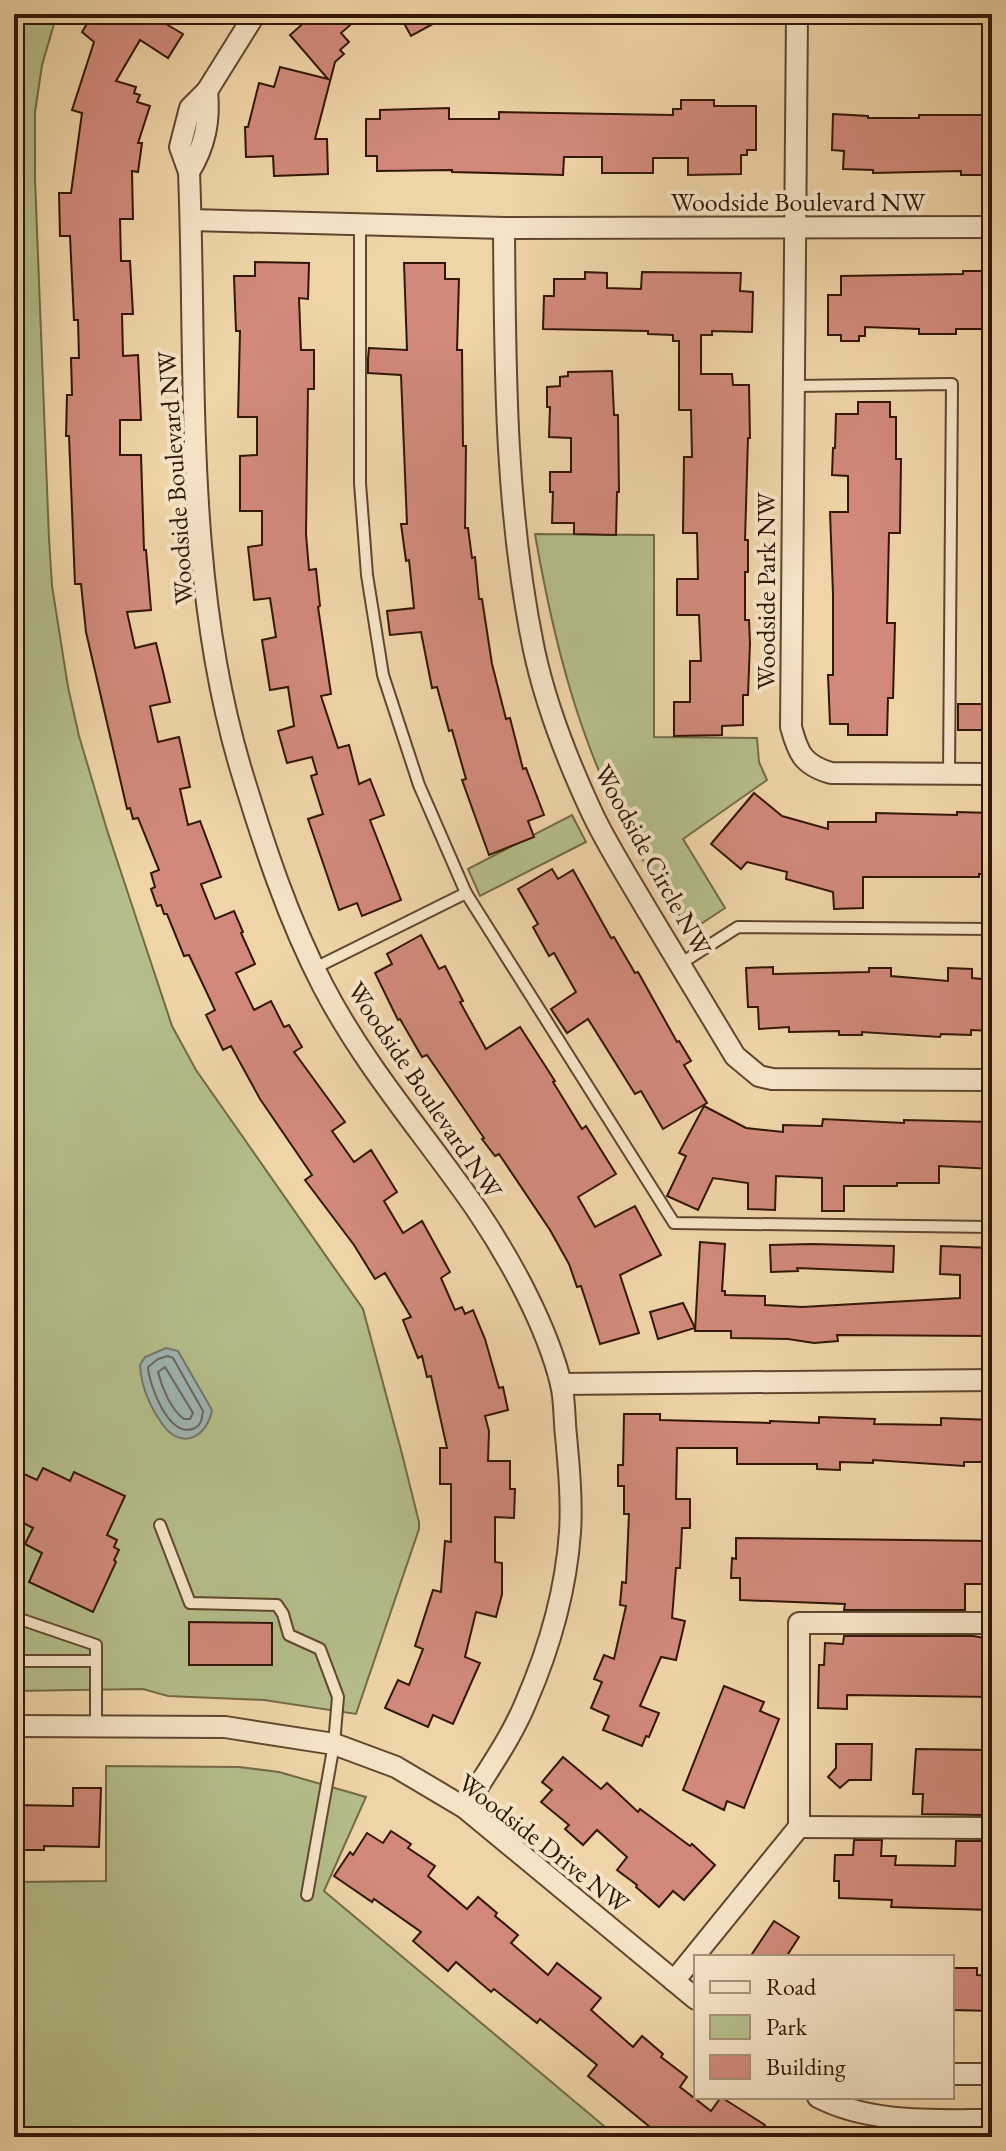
<svg xmlns="http://www.w3.org/2000/svg" width="1006" height="2151" viewBox="0 0 1006 2151" font-family="'EB Garamond',serif">
	<rect width="100%" height="100%" fill="#efd4a7"/>
	<filter id="stains"><feTurbulence type="fractalNoise" baseFrequency=".0025" numOctaves="4"/><feColorMatrix values="0 0 0 0 .2 0 0 0 0 .09 0 0 0 0 .02 0 0 0 .5 -.17"/></filter>
	<radialGradient id="worn" r=".72"><stop offset=".6" stop-color="#630" stop-opacity="0"/><stop offset="1" stop-color="#630" stop-opacity=".3"/></radialGradient>
	<g fill="#b4be8a" stroke="#736a48" stroke-width="2">
		<path d="M14,14H57L42,65L35,112V179L49,539L52,586L68,687L79,736L107,830L172,1026L196,1070L363,1309L401,1450L419,1522V1529L356,1714L264,1700L168,1696L143,1689L14,1691Z"/>
		<path d="M535,534L654,535V737L757,738L759,762L767,780L683,839L725,908L690,931C671,902 650,874 633,843C580,745 554,644 535,534Z"/>
		<path d="M572,815L586,842L480,896L468,869Z"/>
		<path d="M106,1766L239,1767L279,1772L366,1797L324,1891L617,2137H14V1882L106,1881Z"/>
	</g>
	<path fill="#9eb5b2" stroke="#73766e" stroke-width="2" d="M166,1348L178,1351L212,1410C207,1438 181,1450 163,1425C150,1407 141,1386 140,1365L145,1357Z"/>
	<g fill="none" stroke-linecap="round" stroke-linejoin="round">
		<g stroke="#68665c" stroke-width="2">
			<path d="M168,1356L173,1358L203,1411C202,1418 202,1424 195,1428C169,1440 149,1385 148,1367L158,1359Z"/>
			<path d="M165,1367L193,1413L190,1419H184C171,1410 162,1388 158,1372Z"/>
		</g>
	</g>
	<g fill="#d2897b" stroke="#321707" stroke-width="2">
		<path d="M93,14H149L183,34L168,58L140,40L116,81L136,87L134,93L140,95L137,102L150,106L138,143H142L138,172L132,171L133,219H120L121,261H130L133,314H122L123,356L138,355L141,420H120V455H141L144,550H146L151,610L127,612L135,648L156,643L164,676L170,702L150,706L158,742L179,737L190,787L180,789L188,825L200,821L221,877L201,884L215,919L234,911L243,932L241,933L255,964L236,973L254,1010L271,1001L284,1027L289,1025L302,1047L294,1052L345,1122L332,1131L354,1162L371,1150L397,1192L384,1201L403,1233L422,1221L450,1272L441,1278L455,1310L462,1307L465,1314L473,1310L485,1339L499,1388L503,1387L508,1410L485,1416L489,1431L488,1461H510V1489H515L514,1518L495,1517V1562L502,1563V1594L496,1617L476,1612L465,1657L480,1663L453,1724L433,1715L428,1727L385,1708L398,1680L409,1685L423,1649L415,1646L433,1590L441,1592L445,1541L451,1542V1484H440V1448H447L431,1376L427,1377L422,1356L418,1358L403,1320L411,1317L385,1273L375,1279L354,1245L305,1180L312,1175L260,1099L231,1046L223,1050L206,1015L215,1010L189,955L184,956L167,914H164L161,905L157,906L151,889L155,887L151,873L159,870L138,818L133,819L130,808L127,809L86,632L81,584H75L69,436H66L67,395H72L71,358H79L78,320H74L70,236H60L59,193H71L82,113L72,110L94,42L82,32Z"/>
		<path d="M314,14H363L341,33L349,42L340,50L344,54L335,62L315,139H327L328,174L274,176L273,156L246,157L245,127H248L259,83L274,87L280,67L328,79L290,35Z"/>
		<path d="M399,14H451L411,36Z"/>
		<path d="M681,100H714V106H756V150H747V155H741V174L688,175V158H653V173H602V157H564L563,175L452,172V170L377,171V156H366V119H380V110L449,108V119H499V112L673,115V109H681Z"/>
		<path d="M833,114L868,116V118H919V115H992V157H985V175H961V171L873,173V170L843,169L844,151L832,150Z"/>
		<path d="M255,262L309,263L308,299L299,298L301,350H314V389H308L306,534L309,570L316,569L320,606L318,607L331,694L321,696L338,748L349,745L359,784L370,779L384,815L370,820L401,900L362,916L357,903L339,910L308,819L323,814L311,776L317,774L312,757L287,763L278,731L294,726L288,687L270,690L262,640L276,637L270,598L254,600L248,547L262,545V511H240V456L257,455V417H238L240,331H236L234,276H255Z"/>
		<path d="M404,263H445V279H459L457,350H462L463,446H466L465,528H468L472,558L475,557L479,599H482L492,664L506,719L510,718L523,769L526,768L544,815L528,821L534,837L489,855L462,780L466,779L452,730L449,731L437,687L432,688L421,632L390,635L387,611L414,608L409,560L406,561L401,524H407L401,375L368,373V359L369,348L407,350Z"/>
		<path d="M963,271H985L984,291L992,292V326L982,325V329H956V334H919V329L865,327V336H859V341H841V335H828V295H841V276L963,274Z"/>
		<path d="M585,272L607,273V288L641,289L642,272L741,273L740,291L753,292L752,332L712,331V335H701V374H732L733,385H749L750,438H748L745,540H748V572H745V620H749L750,643L748,695H743V725L722,726V735L674,736V702H690V661H701L699,615H677V579H698L697,533H683L684,457H692L691,410H679V341H673V335L648,334V331L543,329L544,296H554V279H585Z"/>
		<path d="M612,371L614,415H618L619,492H617L616,535L574,534V523H552L553,492H550V472H571V438L549,437L550,407H547V387L560,386V377L568,376V372Z"/>
		<path d="M858,402H890V417H896V459H901L900,533H889L887,623H895L893,698H888L887,735H848V724H830L828,675H833V594L830,512H848V476L832,475L833,448H835L836,414H858Z"/>
		<rect x="958" y="704" width="26" height="26"/>
		<path d="M754,793L782,816L828,829V822H876V813L957,815V812L992,813V874H979V877H863V908L834,909L833,892L786,879L787,872L747,862L741,869L711,844Z"/>
		<path d="M552,869L558,879L573,870L611,938L614,937L635,973L638,972L677,1042L679,1041L691,1061L684,1065L707,1103L663,1129L641,1091L635,1094L588,1019L567,1033L551,1009L576,992L554,953L549,956L533,927L538,924L518,889Z"/>
		<path d="M421,935L439,969L445,966L463,1001L460,1002L486,1049L520,1027L555,1081L553,1082L582,1129L586,1126L616,1174L578,1197L595,1227L635,1206L661,1255L620,1275L639,1333L600,1344L581,1286L577,1287L569,1264L550,1230L499,1154L495,1156L482,1139L484,1138L427,1055L422,1057L400,1019L398,1020L375,973L392,964L387,954Z"/>
		<path d="M773,967V974L869,972V968H891V976L948,981V968L972,969V978L992,980V1031L971,1030V1035L941,1034L940,1037L862,1032V1035H839V1031L789,1032V1027L759,1029L758,1007H748L746,968Z"/>
		<path d="M704,1106L746,1128L783,1132V1125L822,1126L823,1119L904,1123V1120L992,1122V1169L939,1166V1183H897V1186H844V1211H822V1178L776,1176L775,1210L748,1209V1183L713,1178L698,1210L667,1196L686,1156L679,1153Z"/>
		<path d="M700,1242L725,1244L722,1291H725V1295L765,1296V1305L802,1307L960,1298V1275L940,1274L941,1246L992,1248V1336L837,1335L838,1341L814,1343L788,1339L731,1338V1331H695Z"/>
		<path d="M812,1244L894,1246L893,1272L797,1268L798,1271L771,1272L770,1245Z"/>
		<path d="M683,1303L695,1328L658,1339L650,1312Z"/>
		<path d="M624,1414H660V1420L770,1423V1421L819,1423V1417L875,1419L874,1424L941,1425V1418L992,1420V1462H964V1466L873,1460V1463L840,1462V1470L817,1469V1464H737V1448H677L676,1499H690V1528H682L680,1568H676L672,1618L685,1621L676,1660L661,1657L640,1706L659,1713L649,1737L646,1736L642,1746L603,1730L609,1716L591,1708L602,1682L594,1679L604,1655L614,1659L626,1606L620,1605L622,1582L626,1583L629,1514H624V1486H618V1465H623Z"/>
		<path d="M43,1468L70,1481L74,1472L125,1496L107,1535L117,1540L114,1547L119,1550L114,1560L116,1562L93,1612L29,1582L42,1553L25,1544L33,1528L14,1518V1491L22,1473L37,1480Z"/>
		<path d="M736,1538L992,1541V1584H965V1610H844L845,1604L740,1600V1578H731L732,1558L736,1559Z"/>
		<path d="M189,1622L272,1623V1665H189Z"/>
		<path d="M844,1636H973L985,1638V1654L992,1655V1697L847,1695V1709L818,1708L819,1665H824L825,1643L843,1644Z"/>
		<path d="M724,1686L764,1702L760,1711L779,1719L744,1808L727,1801L724,1810L683,1790Z"/>
		<path d="M836,1744H872L871,1780H849L840,1788L828,1777L836,1768Z"/>
		<path d="M916,1749L992,1750V1811H983L982,1815L922,1814L923,1794H913Z"/>
		<path d="M563,1757L601,1789L607,1783L638,1812L640,1809L690,1846L692,1844L715,1865L684,1900L673,1891L659,1907L636,1887L637,1885L617,1870L627,1857L597,1830L583,1845L565,1829L569,1825L541,1802L552,1790L542,1782Z"/>
		<path d="M73,1788H101L99,1847L44,1846V1850H14V1805L73,1806Z"/>
		<path d="M391,1831L411,1844L408,1848L435,1866L428,1876L467,1909L478,1897L497,1913L495,1916L518,1935L511,1943L548,1975L557,1963L601,1998L591,2010L633,2047L642,2036L663,2054L661,2057L687,2077L680,2087L711,2111L721,2097L765,2125L758,2137H662L588,2076L597,2065L540,2019L537,2023L494,1989L491,1992L456,1962L448,1971L413,1941L421,1932L374,1899L372,1902L334,1876L350,1852L353,1855L367,1833L383,1843Z"/>
		<path d="M854,1840H882L881,1856H896L895,1865L955,1866L956,1841H982V1865H992V1910L891,1907L892,1900L839,1898V1881H834L835,1855H853Z"/>
		<path d="M774,1921L799,1937L786,1957H750Z"/>
		<path d="M952,1968H977V1975L992,1976V2011L952,2010Z"/>
	</g>
	<g fill="none" stroke-linecap="round" stroke-linejoin="round">
		<defs>
			<g id="service">
				<path d="M360,225V483L367,575L383,675L419,785L466,893L674,1223L992,1227"/>
				<path d="M794,386L952,384L949,774"/>
				<path d="M680,964L738,927L992,929"/>
				<path d="M315,968L466,893"/>
				<path d="M160,1525L190,1603L277,1605L283,1614L289,1635L320,1649L338,1697L334,1744L307,1895"/>
				<path d="M14,1617L96,1645V1661"/>
				<path d="M14,1661H96V1726"/>
			</g>
			<g id="minor">
				<path d="M255,14L207,91L190,108L180,147L189,172C197,372 183,579 242,773C264,845 288,919 323,986C365,1067 426,1136 477,1210C510,1259 547,1326 561,1384C565,1400 564,1419 566,1436C569,1468 572,1501 570,1532C566,1590 549,1649 526,1702C511,1739 485,1774 465,1808"/>
				<path d="M797,14L791,727C798,753 803,765 831,773L992,774"/>
				<path d="M189,172C205,146 210,121 207,91"/>
				<path d="M191,220L504,228L992,227"/>
				<path d="M504,228C505,370 505,510 534,650C546,706 569,764 593,815C609,848 629,879 647,910C676,959 706,1007 735,1056L759,1076L772,1079L992,1080"/>
				<path d="M561,1384L992,1380"/>
				<path d="M14,1726L225,1727L334,1744L396,1767L465,1808L696,1999"/>
				<path d="M799,1827L992,1828"/>
				<path d="M674,1981L799,1827V1623H992"/>
				<path d="M952,2074H992"/>
				<path d="M818,2097C871,2124 934,2120 992,2120"/>
			</g>
		</defs>
		<use href="#service" stroke="#61462f" stroke-width="14"/>
		<use href="#minor" stroke="#61462f" stroke-width="24"/>
		<use href="#service" stroke="#f5e3c6" stroke-width="10"/>
		<use href="#minor" stroke="#f5e3c6" stroke-width="20"/>
	</g>
	<g text-anchor="middle" stroke-width="8" stroke-linejoin="round" paint-order="stroke">
		<g font-size="26" fill="#321707" stroke="#f5e3c6">
			<text x="798" y="211">Woodside Boulevard NW</text>
			<text transform="translate(175 478) rotate(-94)" y="9">Woodside Boulevard NW</text>
			<text transform="translate(766 591) rotate(-90)" y="9">Woodside Park NW</text>
			<text transform="translate(653 860) rotate(61)" y="9">Woodside Circle NW</text>
			<text transform="translate(425 1090) rotate(56)" y="9">Woodside Boulevard NW</text>
			<text transform="translate(544 1843) rotate(38)" y="9">Woodside Drive NW</text>
		</g>
	</g>
	<rect width="1006" height="2151" fill="none" stroke="#efd4a7" stroke-width="48"/>
	<rect x="16" y="16" width="974" height="2119" fill="none" stroke="#321707" stroke-width="4"/>
	<rect x="24" y="24" width="958" height="2103" fill="none" stroke="#321707" stroke-width="2"/>
	<rect x="694" y="1955" width="260" height="144" fill="#f5e3c6" stroke="#a7917a" stroke-width="2"/>
	<rect x="710" y="1981" width="40" height="12" fill="#f5e3c6" stroke="#a7917a" stroke-width="2"/>
	<text x="766" y="1995" font-size="24" fill="#321707">Road</text>
	<rect x="710" y="2015" width="40" height="24" fill="#b4be8a" stroke="#a7917a" stroke-width="2"/>
	<text x="766" y="2035" font-size="24" fill="#321707">Park</text>
	<rect x="710" y="2055" width="40" height="24" fill="#d2897b" stroke="#a7917a" stroke-width="2"/>
	<text x="766" y="2075" font-size="24" fill="#321707">Building</text>
	<rect width="100%" height="100%" filter="url(#stains)"/>
	<rect width="100%" height="100%" fill="url(#worn)"/>
</svg>
